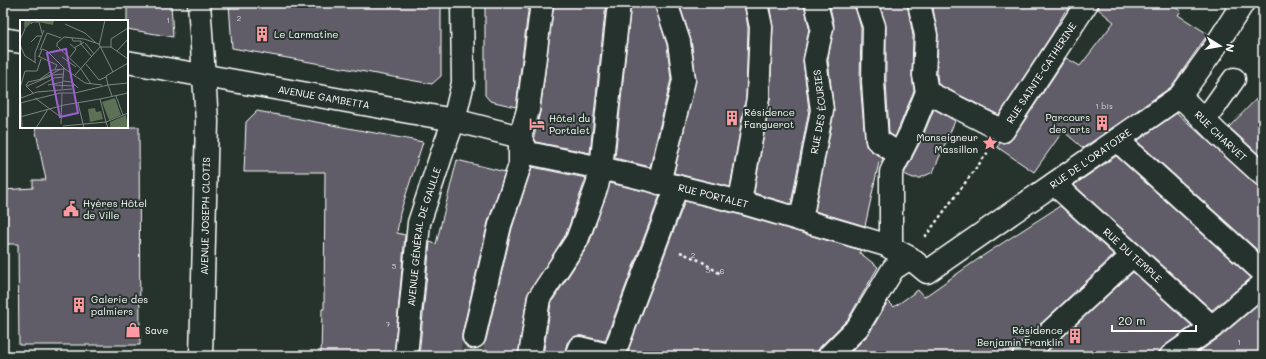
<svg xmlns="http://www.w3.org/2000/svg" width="1266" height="359" viewBox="0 0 1266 359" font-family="Mali,sans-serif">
	<rect width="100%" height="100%" fill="#26332d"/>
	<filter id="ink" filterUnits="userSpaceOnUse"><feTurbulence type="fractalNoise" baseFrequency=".025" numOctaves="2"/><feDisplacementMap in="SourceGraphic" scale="8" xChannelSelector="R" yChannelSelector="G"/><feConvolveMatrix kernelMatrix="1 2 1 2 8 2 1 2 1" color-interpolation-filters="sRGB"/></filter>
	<g filter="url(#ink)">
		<g fill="#605c67" stroke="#fff">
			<path d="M127,3H171L173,37L127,29Z"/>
			<path d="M229,3H441V76L432,84L232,48Z"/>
			<path d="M485,3H529L516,107L490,101L485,95Z"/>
			<path d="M554,3H606L590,153L536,142L534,137L540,112Z"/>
			<path d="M631,3H654L667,45L671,79L650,167L615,158Z"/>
			<path d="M679,3H744L748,28L746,97L730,187L674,173L696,79L691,40Z"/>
			<path d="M769,3H804L809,28L803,61L809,110L791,204L754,193L770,99L773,27Z"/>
			<path d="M829,3H854L861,28L860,81L865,141L866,146L870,150L883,159L881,163L879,162L865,226L815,211L834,112L828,60L834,25Z"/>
			<path d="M879,3H907L913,36L912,75L914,91L895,137L889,133L886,81V26Z"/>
			<path d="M932,3H1070L1052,34L999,115L938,84L937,74L938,35Z"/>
			<path d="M1099,3H1169L1181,11L1178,15L1208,34L1171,87L1083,148L1063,131L1034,172L997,147L1000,143L1009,142L1013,138L1066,58L1080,66L1114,22L1098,9Z"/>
			<path d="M1263,92V158L1229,127Z"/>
			<path d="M934,109L955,121L933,172L920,178H913L904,174L922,138Z"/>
			<path d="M257,111L423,142L400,213L397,233L405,235L394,356H321L322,309H324L325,172H244L246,122Z"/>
			<path d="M1177,113L1255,184L1263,187V255L1137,141Z"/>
			<path d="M35,127H139L140,345H19L18,244H3V190L33,188V180H46Z"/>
			<path d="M1116,156L1251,278L1212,310L1074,185Z"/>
			<path d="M457,160L505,172L488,222L462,334V340L465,346L472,349H478L483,346L486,340L512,228L532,167L586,178L566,234L527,296L518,356H419L430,242L436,244Z"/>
			<path d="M610,183L660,195L605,341L582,336H576L571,338L567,343L564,356H543L551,303L589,244Z"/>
			<path d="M685,201L737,214L860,250V253L878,267L848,319L820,347L817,352V356H626Z"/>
			<path d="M1060,206L1114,255L1016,347L1012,352V356H847L869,334L888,301L894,307L918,290L924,297L984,255Z"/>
			<path d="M1133,272L1192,326L1164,346L1160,350L1159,356H1042Z"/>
			<path d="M1263,300V356H1193L1220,337Z"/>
		</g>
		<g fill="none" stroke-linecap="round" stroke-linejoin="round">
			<path stroke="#3c4742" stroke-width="22" stroke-dasharray="22 11" stroke-linecap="butt" d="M471,356L474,337"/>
			<defs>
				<g id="minor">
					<path d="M199,3L207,121L201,356"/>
					<path d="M866,3L874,26L873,81L877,140L900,155"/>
					<path d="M3,39L21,42"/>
					<path id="s1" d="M127,62L454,120L520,137"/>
					<path id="s2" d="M927,92L1003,131L1087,3"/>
					<path id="s3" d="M1180,96L1218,134L1263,175"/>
					<path d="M1205,120L1234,79"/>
					<path id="s4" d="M520,137L528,153L601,168L740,202L886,245L910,258L927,272L1180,96L1211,53L1243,3"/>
					<path d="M1117,140L1263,272"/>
					<path d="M659,183L684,80L679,42L666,3"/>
					<path id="s5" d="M1055,183L1061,190L1212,327"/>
					<path d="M740,202L758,98L761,27L756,3"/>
					<path id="s6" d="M801,220L822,110L815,60L822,28L816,3"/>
					<path d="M891,248V172L911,132L927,92L924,75L926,35L919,3"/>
					<path d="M474,337L500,225L520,165V137L528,110L542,3"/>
					<path id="s7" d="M406,356L419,223L442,153L454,120L463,83L462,3"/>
					<path d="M530,356L539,298L577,240L597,186L601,168L619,3"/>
					<path d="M576,356L579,348L612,356"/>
					<path d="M613,356L677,186"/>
					<path d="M829,356L858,327L893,269L910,258"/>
					<path d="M1024,356L1133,255"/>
					<path d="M1171,356L1212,327L1263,284"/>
				</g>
			</defs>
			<use href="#minor" stroke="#fff" stroke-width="25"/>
			<g stroke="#fff" stroke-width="2.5" stroke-dasharray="3 3" stroke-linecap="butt">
				<path d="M925,237L988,152"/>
				<path d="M680,252L701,261L722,275"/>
			</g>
			<use href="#minor" stroke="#26332d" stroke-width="22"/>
		</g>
	</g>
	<defs>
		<symbol id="building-bare" viewBox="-9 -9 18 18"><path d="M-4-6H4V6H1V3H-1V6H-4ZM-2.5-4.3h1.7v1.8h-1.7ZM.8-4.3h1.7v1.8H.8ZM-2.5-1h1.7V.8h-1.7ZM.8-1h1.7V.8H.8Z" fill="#ff9aa2" stroke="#26332d" stroke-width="2.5" paint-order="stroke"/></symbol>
		<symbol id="hotel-bare" viewBox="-9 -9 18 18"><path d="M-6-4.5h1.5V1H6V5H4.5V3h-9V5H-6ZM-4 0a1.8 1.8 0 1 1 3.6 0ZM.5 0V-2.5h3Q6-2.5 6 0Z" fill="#ff9aa2" stroke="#26332d" stroke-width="2.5" paint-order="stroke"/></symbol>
		<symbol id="sight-bare" viewBox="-9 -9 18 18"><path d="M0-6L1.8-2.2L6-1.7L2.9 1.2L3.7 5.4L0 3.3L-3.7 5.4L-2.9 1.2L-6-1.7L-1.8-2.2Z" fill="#ff9aa2" stroke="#26332d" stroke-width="2.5" paint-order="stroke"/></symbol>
		<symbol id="civic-bare" viewBox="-9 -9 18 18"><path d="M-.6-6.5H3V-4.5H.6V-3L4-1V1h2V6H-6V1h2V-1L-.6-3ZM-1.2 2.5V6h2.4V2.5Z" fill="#ff9aa2" stroke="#26332d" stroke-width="2.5" paint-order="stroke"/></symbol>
		<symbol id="shop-bare" viewBox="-9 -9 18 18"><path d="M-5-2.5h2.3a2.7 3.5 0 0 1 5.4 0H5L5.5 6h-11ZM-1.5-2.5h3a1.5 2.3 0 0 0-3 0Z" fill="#ff9aa2" stroke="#26332d" stroke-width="2.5" paint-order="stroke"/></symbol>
	</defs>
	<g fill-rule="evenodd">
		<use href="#building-bare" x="251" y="23" width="22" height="22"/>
		<use href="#building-bare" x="721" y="107" width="22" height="22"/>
		<use href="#building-bare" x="1091" y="112" width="22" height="22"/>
		<use href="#hotel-bare" x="526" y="113" width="22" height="22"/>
		<use href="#sight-bare" x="979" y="132" width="22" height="22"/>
		<use href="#civic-bare" x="60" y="198" width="22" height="22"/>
		<use href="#building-bare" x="68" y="294" width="22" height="22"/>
		<use href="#shop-bare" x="122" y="319" width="22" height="22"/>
		<use href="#building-bare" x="1064" y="325" width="22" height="22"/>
	</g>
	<g text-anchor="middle" stroke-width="4" stroke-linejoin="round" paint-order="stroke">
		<g font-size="8" fill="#d7d6d9">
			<text x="239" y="21">2</text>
			<text x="168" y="23">1</text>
			<text x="1104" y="109">1 bis</text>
			<text x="693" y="258">2</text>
			<text x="394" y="269">5</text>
			<text x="708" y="273">5</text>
			<text x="722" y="274">6</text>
			<text x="388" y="327">7</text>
			<text x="1239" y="345">1</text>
		</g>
		<g font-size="10" fill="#fff" stroke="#26332d" text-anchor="start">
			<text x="274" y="38">Le Larmatine</text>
			<text x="744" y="116">Résidence<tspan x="744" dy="12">Fanguerot</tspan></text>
			<text x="1090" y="121" text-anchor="end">Parcours<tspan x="1090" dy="12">des arts</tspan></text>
			<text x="549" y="122">Hôtel du<tspan x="549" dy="12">Portalet</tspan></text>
			<text x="978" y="141" text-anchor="end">Monseigneur<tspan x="978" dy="12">Massillon</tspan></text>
			<text x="83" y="207">Hyères Hôtel<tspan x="83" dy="12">de Ville</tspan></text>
			<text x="91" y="303">Galerie des<tspan x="91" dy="12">palmiers</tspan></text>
			<text x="145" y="334">Save</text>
			<text x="1063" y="334" text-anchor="end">Résidence<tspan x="1063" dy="12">Benjamin Franklin</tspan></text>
		</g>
		<g font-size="10" fill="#fff" stroke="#26332d">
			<text dy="4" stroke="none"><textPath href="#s2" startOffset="155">RUE SAINTE-CATHERINE</textPath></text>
			<text dy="4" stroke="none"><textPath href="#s1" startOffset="200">AVENUE GAMBETTA</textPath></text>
			<text dy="4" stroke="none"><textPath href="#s6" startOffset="110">RUE DES ÉCURIES</textPath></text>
			<text dy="4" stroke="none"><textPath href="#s3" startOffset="57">RUE CHARVET</textPath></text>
			<text dy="4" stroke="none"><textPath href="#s4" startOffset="636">RUE DE L'ORATOIRE</textPath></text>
			<text dy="4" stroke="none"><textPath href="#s4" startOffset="208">RUE PORTALET</textPath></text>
			<text transform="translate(205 216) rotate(-89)" y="4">AVENUE JOSEPH CLOTIS</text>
			<text dy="4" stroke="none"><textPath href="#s7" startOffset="121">AVENUE GÉNÉRAL DE GAULLE</textPath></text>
			<text dy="4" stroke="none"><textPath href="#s5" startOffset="106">RUE DU TEMPLE</textPath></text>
		</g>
	</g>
	<g transform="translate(20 20)">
		<rect width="108" height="108" fill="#26332d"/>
		<path d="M5,0H34L33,5L13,1L6,8ZM95,78L101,95L89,100L82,82ZM75,88L76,92L81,91L83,99L70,102L68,89ZM106,95L108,108H90V102Z" fill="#5d7155"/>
		<path fill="none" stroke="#7d8581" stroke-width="1" d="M11,4L13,2H19L22,13M45,4L65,13L76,23M27,13L41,18M52,18L53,21H61V24L64,22M0,20L5,9V0M11,22L17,16H21M65,23L74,34M0,25L5,36L16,43M79,26L85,0M37,27V23L44,17L64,19L79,24L93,52M38,27L61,49L71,64M91,27V19L108,8M54,28L61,24L72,37M20,30L27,13M97,31L107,20M18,36L37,45L35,49M19,37L22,29L27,31L45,49L65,63L82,65M42,37L56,47M50,37L56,29L50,24M21,39L17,51H5L0,68L1,78L17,72L52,69M15,42V33L24,10M66,44L79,60L86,57M55,55L80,27H91L108,39M20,59L33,50L44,49M43,61L52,62L58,68M8,62L22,59L39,50M8,62L6,66L13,73M28,65L43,62M7,66L33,55L43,54M34,67L33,65L54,66V64M16,68L34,58L43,57M42,69L44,48M92,76L88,65L108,63M96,76L103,95M15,78L42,98M1,82L2,108M0,83L40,73H55L88,65L86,56L108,43M58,83L64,108M0,97L44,85L80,79M41,104L42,73M43,106L86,102L80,79L108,73M16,108L28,89M88,108L86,102L108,93"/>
		<path fill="#9c61cf" fill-opacity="0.15" stroke="#9c61cf" stroke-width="2" d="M46,29L58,93L40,97L27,33Z"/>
		<rect width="108" height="108" fill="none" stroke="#fff" stroke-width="2"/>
	</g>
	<rect width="1266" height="359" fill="none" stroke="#26332d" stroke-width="16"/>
	<rect x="8" y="8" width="1250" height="343" fill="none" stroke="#fff" stroke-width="1.5" filter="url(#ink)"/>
	<g transform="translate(1220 46) rotate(101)" stroke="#26332d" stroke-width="3" paint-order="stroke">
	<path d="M0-3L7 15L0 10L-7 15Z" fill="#ffffff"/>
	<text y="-6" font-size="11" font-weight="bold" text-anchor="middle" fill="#ffffff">N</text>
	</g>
	<path d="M1112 325v6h84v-6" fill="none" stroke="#ffffff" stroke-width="2"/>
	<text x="1118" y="325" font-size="12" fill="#ffffff" stroke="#26332d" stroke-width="3" paint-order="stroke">20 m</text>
</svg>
